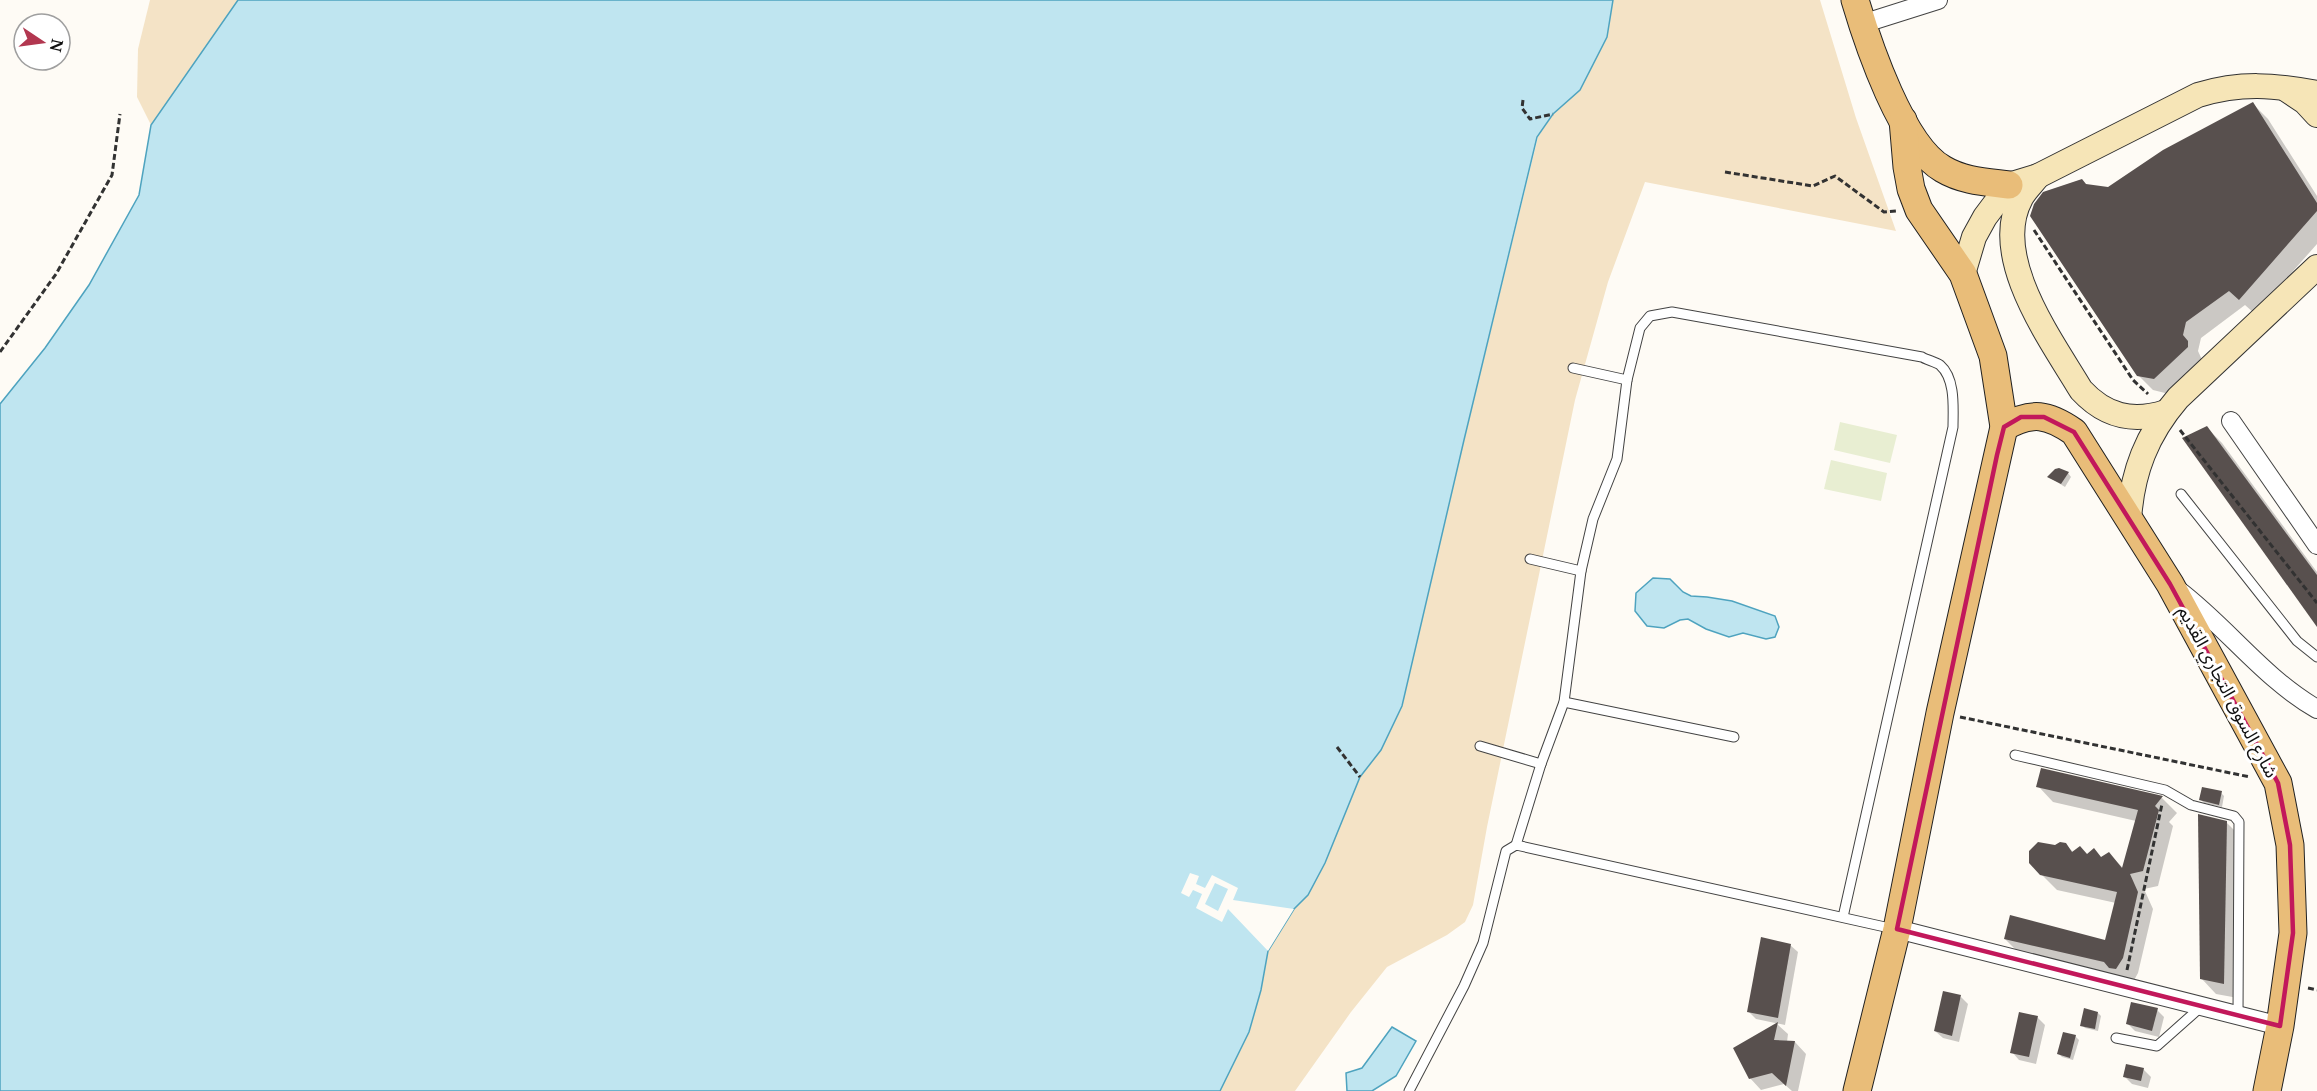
<svg xmlns="http://www.w3.org/2000/svg" width="2317" height="1091" viewBox="0 0 2317 1091" font-family="'Noto Serif','Noto Sans Arabic',serif">
	<rect width="100%" height="100%" fill="#fefbf5"/>
	<g fill="#f4e3c6">
		<path d="M150,0H238L151,125L137,97L138,49Z"/>
		<path d="M1613,0H1820L1856,118L1896,231L1645,182L1608,282L1575,400L1487,827L1473,905L1465,922L1447,935L1387,967L1351,1012L1295,1091H1220L1249,1032L1261,990L1268,951L1294,909L1308,895L1325,863L1360,777L1381,750L1402,706L1464,440L1538,137L1553,114L1580,90L1607,37Z"/>
	</g>
	<g fill="#e8eed2">
		<path d="M1840,422L1897,435L1890,463L1834,450Z"/>
		<path d="M1831,460L1887,473L1881,501L1824,489Z"/>
	</g>
	<g fill="#bfe5f0" stroke="#4ea3bf" stroke-width="1.5">
		<path d="M238,0H1613L1607,37L1580,90L1553,114L1537,137L1464,440L1402,706L1381,750L1360,777L1325,863L1308,895L1294,909L1268,951L1261,990L1249,1032L1220,1091H0V404L45,348L89,285L139,195L151,125Z"/>
		<path d="M1653,578L1670,579L1683,592L1691,596L1707,597L1732,601L1775,616L1779,627L1775,637L1766,639L1743,633L1729,637L1706,629L1688,619L1680,620L1664,628L1647,626L1635,611L1636,593Z"/>
		<path d="M1392,1027L1416,1041L1396,1076L1372,1091H1347L1346,1073L1362,1068Z"/>
	</g>
	<path fill="#fefbf5" fill-rule="evenodd" d="M1190,873L1199,876L1196,884L1205,888L1212,875L1238,888L1233,900L1294,909L1268,951L1228,909L1222,922L1196,908L1202,894L1193,890L1189,897L1181,893ZM1215,883L1228,889L1218,911L1205,904Z"/>
	<g fill="#0003">
		<path d="M2252,103L2268,119L2317,196V244L2255,314L2245,305L2201,338L2198,351L2203,362L2169,394L2153,390L2138,375L2087,186L2109,189Z"/>
		<path d="M2207,428L2222,443L2317,572V625Z"/>
		<path d="M2068,473L2071,477L2065,487L2049,477Z"/>
		<path d="M2042,770L2162,798L2177,813L2169,822L2173,826L2158,886L2144,889L2153,909L2138,973L2132,984L2020,954L2005,939L2106,942L2116,903L2057,890L2041,874L2056,846L2065,844L2073,852L2087,855L2102,858L2109,854L2123,868L2136,821L2053,802L2038,786Z"/>
		<path d="M2221,793L2224,796L2222,807L2204,803L2201,800Z"/>
		<path d="M2227,823L2242,838L2238,998L2216,994L2201,978Z"/>
		<path d="M1790,945L1798,952L1785,1025L1756,1019L1748,1011Z"/>
		<path d="M1961,997L1968,1004L1959,1042L1943,1038L1935,1031Z"/>
		<path d="M2157,1010L2164,1017L2159,1037L2135,1031L2128,1024Z"/>
		<path d="M2098,1013L2101,1016L2098,1031L2085,1028L2082,1025Z"/>
		<path d="M2037,1017L2045,1025L2036,1064L2019,1060L2012,1052Z"/>
		<path d="M1777,1024L1788,1034L1787,1042H1795L1806,1054L1798,1091H1792L1784,1084L1761,1090L1750,1078Z"/>
		<path d="M2075,1036L2079,1040L2073,1060L2062,1057L2059,1054Z"/>
		<path d="M2143,1069L2151,1077L2148,1088L2132,1084L2125,1077Z"/>
	</g>
	<g fill="#58504e">
		<path d="M2253,102L2317,203V211L2239,300L2229,291L2186,322L2183,335L2188,341V347L2154,379L2137,376L2030,216L2034,204L2043,192L2082,179L2086,184L2108,187L2163,150Z"/>
		<path d="M2207,426L2317,575V627L2182,438Z"/>
		<path d="M2059,468L2069,472L2061,484L2047,477L2055,469Z"/>
		<path d="M2041,768L2163,796L2155,806L2159,810L2143,871L2130,874L2138,892L2123,958L2116,969L2109,968L2104,962L2004,939L2010,915L2105,940L2117,892L2040,875L2029,863V851L2038,842L2055,845L2060,842L2066,843L2072,852L2080,846L2087,854L2094,848L2101,857L2109,852L2122,868L2138,810L2036,787Z"/>
		<path d="M2202,787L2222,791L2219,805L2199,800Z"/>
		<path d="M2198,814L2227,821L2224,984L2200,979Z"/>
		<path d="M1761,937L1791,944L1778,1018L1747,1012Z"/>
		<path d="M1943,991L1961,995L1952,1036L1934,1031Z"/>
		<path d="M2131,1002L2158,1008L2152,1031L2126,1024Z"/>
		<path d="M2084,1008L2098,1012L2095,1029L2080,1026Z"/>
		<path d="M2019,1012L2038,1016L2029,1057L2010,1053Z"/>
		<path d="M1778,1022L1774,1040L1795,1041L1786,1086L1772,1073L1749,1079L1733,1048Z"/>
		<path d="M2063,1032L2076,1035L2070,1058L2057,1054Z"/>
		<path d="M2126,1064L2144,1068L2141,1081L2123,1077Z"/>
	</g>
	<g fill="none" stroke-linecap="round" stroke-linejoin="round">
		<defs>
			<g id="lane">
				<path d="M1573,368L1627,380"/>
				<path d="M2181,494L2297,641L2317,657"/>
				<path d="M1530,559L1581,571"/>
				<path d="M1564,702L1734,737"/>
				<path d="M1480,746L1541,764"/>
				<path d="M2015,755L2165,790L2191,805L2234,816L2239,822L2238,1014"/>
				<path d="M1516,845L1541,764L1564,702L1581,571L1593,519L1617,459L1627,380L1640,328L1650,316L1672,312L1922,357C1927,360 1936,362 1940,365C1956,379 1953,409 1953,427L1843,917"/>
				<path d="M2116,1038L2157,1046L2202,1006"/>
				<path d="M1409,1091L1464,986L1483,943L1506,851L1516,845L1894,929"/>
			</g>
			<g id="street">
				<path d="M1862,24L1938,0"/>
				<path d="M2231,421L2317,545"/>
				<path d="M2178,590C2227,627 2263,678 2317,709"/>
				<path d="M1897,929L2280,1026"/>
			</g>
			<g id="secondary">
				<path d="M2287,90L2305,102L2317,115"/>
				<path d="M2038,176C2033,183 2025,190 2021,198C1989,257 2052,341 2081,390C2105,416 2132,423 2166,412"/>
				<path d="M1963,274L1974,237L1985,217L2009,185L2038,176L2198,95C2242,82 2273,85 2317,93"/>
				<path d="M2129,520C2132,472 2147,434 2178,398L2317,267"/>
			</g>
			<g id="primary">
				<path d="M1855,0C1868,44 1902,146 1943,169C1963,181 1986,182 2009,185"/>
				<path d="M2004,427C2032,411 2048,414 2074,432L2170,584L2278,783L2290,845L2293,933L2280,1026L2267,1091"/>
				<path d="M1857,1091L1897,929L1940,713L2004,427L1993,356L1963,274L1919,210L1911,189L1907,167L1903,120"/>
			</g>
		</defs>
		<use href="#lane" stroke="#434343" stroke-width="11"/>
		<use href="#street" stroke="#434343" stroke-width="20"/>
		<use href="#secondary" stroke="#323232" stroke-width="26"/>
		<use href="#primary" stroke="#212121" stroke-width="29"/>
		<g stroke="#323232" stroke-width="3" stroke-dasharray="6 3" stroke-linecap="butt">
			<path d="M1523,100L1522,108L1530,119L1553,114"/>
			<path d="M1725,172L1813,186L1835,176L1884,212L1896,211"/>
			<path d="M2034,230L2133,380L2148,394"/>
			<path d="M0,352L56,274L112,175L120,114"/>
			<path d="M2180,430L2317,603"/>
			<path d="M1960,717L2250,777"/>
			<path d="M1337,747L1360,777"/>
			<path d="M2127,970L2162,804"/>
			<path d="M2308,988L2317,990"/>
		</g>
		<use href="#lane" stroke="#fff" stroke-width="9"/>
		<use href="#street" stroke="#fff" stroke-width="18"/>
		<use href="#secondary" stroke="#f6e5b7" stroke-width="24"/>
		<use href="#primary" stroke="#e9bd79" stroke-width="27"/>
	</g>
	<path fill="none" stroke="#c2185b" stroke-width="4.5" stroke-linejoin="round" d="M2021,417H2044L2074,432L2170,584L2278,783L2290,845L2293,933L2280,1026L1897,929L1997,455L2004,427Z"/>
	<g text-anchor="middle" stroke-width="6" stroke-linejoin="round" paint-order="stroke">
		<g font-size="18" fill="#101010" stroke="#fff">
			<text transform="translate(2228 692) rotate(62)" y="6">شارع السوق التجاري القديم</text>
		</g>
	</g>
	<g transform="translate(42 42) rotate(103)"><circle r="28" fill="#ffffff" stroke="#9f9f9f" stroke-width="1.5"/>
	<path d="M0-4.5L10 22L0 15L-10 22Z" fill="#b23750"/>
	<text y="-9" font-size="16" font-weight="bold" text-anchor="middle" fill="#101010">N</text>
	</g>
</svg>
